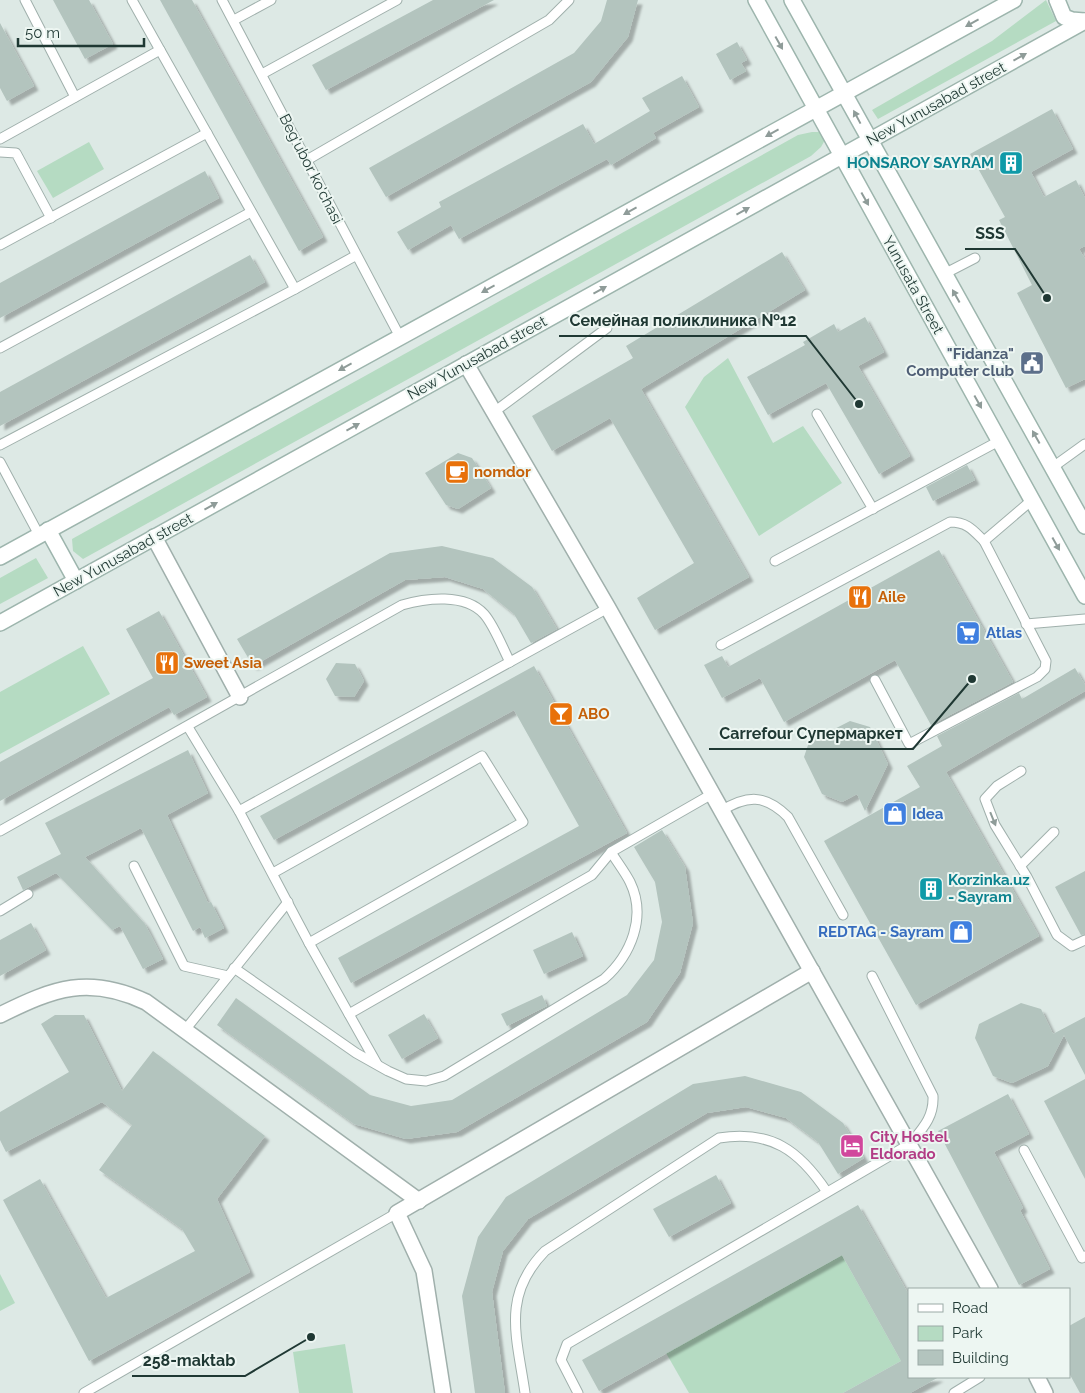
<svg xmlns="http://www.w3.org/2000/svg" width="1085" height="1393" viewBox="0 0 1085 1393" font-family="Raleway,sans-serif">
	<defs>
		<filter id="shadow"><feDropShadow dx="4.5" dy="4.5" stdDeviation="1" flood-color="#0004"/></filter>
	</defs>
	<rect width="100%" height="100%" fill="#dde9e5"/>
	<g fill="#b5dbc2">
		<path d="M1046,0L1056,21L878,119L872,110L992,41Z"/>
		<path d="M812,132H822L826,138L821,147L811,156L83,559L73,551L72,539L798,135Z"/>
		<path d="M89,142L104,169L53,198L37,171Z"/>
		<path d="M728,358L773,443L803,426L842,483L759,536L685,407L704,377Z"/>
		<path d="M36,558L48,578L0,604V578Z"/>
		<path d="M83,646L110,694L0,754V692Z"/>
		<path d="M842,1255L901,1361L843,1393H689L666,1353Z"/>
		<path d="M0,1274L15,1303L0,1311Z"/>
		<path d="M345,1344L353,1393H299L293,1352Z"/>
	</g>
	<g fill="#b3c4be" filter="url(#shadow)">
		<path d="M53,0H89L113,44L85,59Z"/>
		<path d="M160,0H192L323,237L299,251Z"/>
		<path d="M433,0H494L326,90L312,65Z"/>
		<path d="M607,0H638L628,37L591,82L386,197L369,168L574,53L601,21Z"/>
		<path d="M0,23L34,86L7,101L0,88Z"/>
		<path d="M737,42L747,60L741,63L746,71L730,80L716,54Z"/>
		<path d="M682,76L699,107L653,133L656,138L611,165L607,159L459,239L451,225L408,250L397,232L441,207L439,202L583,124L594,144L650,111L642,98Z"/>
		<path d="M1052,109L1073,149L1031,172L1044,197L1076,180L1085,198V246L1079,249L1085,259V379L1066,388L1017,293L1032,285L999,220L1005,217L970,154Z"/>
		<path d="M205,171L219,198L0,318V283Z"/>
		<path d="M782,252L805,290L641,389L749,577L655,630L637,598L694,563L610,418L552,451L532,416L633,358L626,346Z"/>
		<path d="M250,255L265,282L0,426V392Z"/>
		<path d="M865,317L884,352L858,366L910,456L879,474L826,383L768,415L747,377L805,345L803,342L834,324L838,332Z"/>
		<path d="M458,453L472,458L491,488L458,509L446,505L425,473Z"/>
		<path d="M967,465L975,480L933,501L926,487Z"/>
		<path d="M442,546L493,558L532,587L557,629L531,643L514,614L483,589L445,577L405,580L253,666L237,639L390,553Z"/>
		<path d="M939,550L1013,682L931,725L895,660L784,722L760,678L722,698L704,665L722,656L728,667Z"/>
		<path d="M159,611L207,697L174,715L169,707L0,801V762L153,678L126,629Z"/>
		<path d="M336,663L355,664L364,681L354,697L335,696L326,679Z"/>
		<path d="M534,666L627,833L351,983L338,958L579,826L514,710L274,840L260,816Z"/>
		<path d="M1075,668L1085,685V691L946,772L1039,936L916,1005L824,841L920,787L907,766L942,746L937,736L1019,693L1022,699Z"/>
		<path d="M850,721L870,727L888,764L865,811L857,794L842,802L822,794L804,757L809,742Z"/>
		<path d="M188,750L208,793L167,815L208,903L211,902L224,928L205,938L200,927L193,931L141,828L85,857L145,924L163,959L143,969L120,926L112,930L56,873L23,890L17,877L61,854L45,823Z"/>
		<path d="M662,830L685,867L693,923L680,973L647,1022L457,1132L406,1139L354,1124L217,1025L236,998L370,1095L411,1106L452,1100L627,995L654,960L662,922L655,882L634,847Z"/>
		<path d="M1085,871V934L1081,935L1055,887Z"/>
		<path d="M31,923L46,950L0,976V940Z"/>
		<path d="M572,932L583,956L544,974L533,950Z"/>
		<path d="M542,995L547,1006L507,1026L501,1014Z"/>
		<path d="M1021,1003L1041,1009L1053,1034L1085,1017V1075L1064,1035L1048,1066L1012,1083L993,1076L975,1038L979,1024Z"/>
		<path d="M424,1014L438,1038L402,1059L388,1035Z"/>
		<path d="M55,1015H84L122,1091L153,1051L265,1136L217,1199L250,1272L89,1361L3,1200L40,1179L106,1298L195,1251L182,1229L99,1170L132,1125L102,1102L6,1152L0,1140V1112L69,1072L41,1024Z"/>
		<path d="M745,1076L801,1092L843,1123L864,1158L838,1174L818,1142L786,1118L746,1107L707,1113L528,1219L503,1251L492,1292L505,1393H475L462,1296L478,1237L506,1197L693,1084Z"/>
		<path d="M1085,1079V1179L1044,1101Z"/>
		<path d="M1008,1094L1029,1134L994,1152L1023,1208L1020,1210L1050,1269L1019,1285L938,1131Z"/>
		<path d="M716,1175L731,1203L669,1237L653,1209Z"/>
		<path d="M858,1205L909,1295V1377H939L910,1393H843L901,1361L842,1255L599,1391L582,1360Z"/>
		<path d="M1085,1317V1393H1080L1069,1373V1326Z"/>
	</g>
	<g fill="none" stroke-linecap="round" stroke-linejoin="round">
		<defs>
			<g id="lane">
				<path d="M25,0L75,97"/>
				<path d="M222,0L400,337"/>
				<path d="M234,20L271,0"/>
				<path d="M160,50L295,289L355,256"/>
				<path d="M262,74L397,0"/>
				<path d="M0,139L160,50L132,0"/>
				<path d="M0,152L16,153L51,218"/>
				<path d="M307,160L549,20L569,0"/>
				<path d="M0,245L207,133"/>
				<path d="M944,274L975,258"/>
				<path d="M0,348L251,212"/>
				<path d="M494,412L607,328"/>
				<path d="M817,414L873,509"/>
				<path d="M0,445L295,289"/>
				<path d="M0,462L39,535"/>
				<path d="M1053,467L1085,444"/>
				<path d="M984,541L1032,500"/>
				<path d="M775,561L999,441"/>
				<path d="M1026,624L1085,619"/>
				<path d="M721,645L950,522C967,522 973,530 984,541L1046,661L1045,669L1037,677L909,744L875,680"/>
				<path d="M188,727L239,811L608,608"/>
				<path d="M1021,771L997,786L985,799L995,825L1027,877L1057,935L1072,946L1085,940"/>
				<path d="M239,811L309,943L377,1064"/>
				<path d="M721,811C747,795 765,794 788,817L843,915"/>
				<path d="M0,831L402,605C426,598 465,593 484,614C494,625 503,649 510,662"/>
				<path d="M134,866L184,966L228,976"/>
				<path d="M1020,866L1054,832"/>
				<path d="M273,873L482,756L523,822L309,943"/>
				<path d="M0,911L28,894"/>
				<path d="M234,968L356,1053L388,1071L406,1079L426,1081L444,1076L604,979C631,955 647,917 630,882C625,872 617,862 611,852"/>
				<path d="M349,1014L592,875L611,852L712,794"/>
				<path d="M185,1030L288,902"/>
				<path d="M1024,1150L1082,1258L1085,1256"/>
				<path d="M84,1393L397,1213"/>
				<path d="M525,1393C517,1337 501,1296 545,1251L719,1138C771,1130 799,1150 827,1192"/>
				<path d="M578,1393L561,1360L567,1344L910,1144C923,1128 934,1117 933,1096L872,976"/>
				<path d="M954,1393L980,1377"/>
			</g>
			<g id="street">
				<path d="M466,364L608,608L990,1289"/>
				<path d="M154,537L240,697"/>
				<path d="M0,1015C54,988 89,975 146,1002L419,1201"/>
				<path d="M1037,1377L1045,1393"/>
				<path d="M443,1393L424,1271L397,1213L812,971"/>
			</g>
			<g id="secondary">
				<path d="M756,0L1085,596"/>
				<path d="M792,0L1085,526"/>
				<path d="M1057,0L1064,17L1072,20L1084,21"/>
				<path d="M48,530L76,581"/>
				<path d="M0,557L1014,0"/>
				<path d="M0,623L1085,21"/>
			</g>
		</defs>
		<use href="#lane" stroke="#a0b0ac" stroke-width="11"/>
		<use href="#street" stroke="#a0b0ac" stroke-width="18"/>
		<use href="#secondary" stroke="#9db5ad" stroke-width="18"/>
		<use href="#lane" stroke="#fff" stroke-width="9"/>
		<use href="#street" stroke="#fff" stroke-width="15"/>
		<use href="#secondary" stroke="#fff" stroke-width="15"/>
	</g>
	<defs><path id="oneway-solid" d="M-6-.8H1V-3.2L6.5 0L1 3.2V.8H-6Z" transform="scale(1.25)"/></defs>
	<g fill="#8f9c99">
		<use href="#oneway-solid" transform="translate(972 23) rotate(151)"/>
		<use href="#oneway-solid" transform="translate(779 43) rotate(61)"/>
		<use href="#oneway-solid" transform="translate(1020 57) rotate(-29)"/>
		<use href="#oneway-solid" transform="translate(857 117) rotate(-118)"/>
		<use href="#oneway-solid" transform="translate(772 133) rotate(151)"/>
		<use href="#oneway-solid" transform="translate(865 199) rotate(61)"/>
		<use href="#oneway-solid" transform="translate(630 211) rotate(151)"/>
		<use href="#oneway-solid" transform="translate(743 211) rotate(-29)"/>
		<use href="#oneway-solid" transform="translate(488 289) rotate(151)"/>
		<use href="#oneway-solid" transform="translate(600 290) rotate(-29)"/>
		<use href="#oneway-solid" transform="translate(956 296) rotate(-119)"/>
		<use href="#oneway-solid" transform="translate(345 367) rotate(151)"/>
		<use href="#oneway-solid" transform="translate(978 402) rotate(61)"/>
		<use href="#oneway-solid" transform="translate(353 427) rotate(-29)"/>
		<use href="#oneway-solid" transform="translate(1036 437) rotate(-119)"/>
		<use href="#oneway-solid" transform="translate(211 506) rotate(-29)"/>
		<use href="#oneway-solid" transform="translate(1056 544) rotate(61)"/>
		<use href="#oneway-solid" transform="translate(993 819) rotate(68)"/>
	</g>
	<defs>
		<symbol id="building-square" viewBox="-11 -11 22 22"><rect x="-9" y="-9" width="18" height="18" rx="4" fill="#0f9aa8" stroke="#edf6f2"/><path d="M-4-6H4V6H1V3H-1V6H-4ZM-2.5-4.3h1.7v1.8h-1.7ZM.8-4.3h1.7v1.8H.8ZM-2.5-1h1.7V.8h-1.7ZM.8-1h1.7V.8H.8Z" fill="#fff"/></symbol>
		<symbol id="civic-square" viewBox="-11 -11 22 22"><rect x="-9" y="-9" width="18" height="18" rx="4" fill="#5c6f8a" stroke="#edf6f2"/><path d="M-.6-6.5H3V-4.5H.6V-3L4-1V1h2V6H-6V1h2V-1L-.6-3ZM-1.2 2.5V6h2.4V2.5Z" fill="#fff"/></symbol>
		<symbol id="cafe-square" viewBox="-11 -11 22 22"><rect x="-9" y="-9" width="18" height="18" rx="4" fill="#e8710a" stroke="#edf6f2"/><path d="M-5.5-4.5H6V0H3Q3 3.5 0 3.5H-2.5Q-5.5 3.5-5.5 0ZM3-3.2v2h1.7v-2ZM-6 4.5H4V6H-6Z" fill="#fff"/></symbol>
		<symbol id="restaurant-square" viewBox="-11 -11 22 22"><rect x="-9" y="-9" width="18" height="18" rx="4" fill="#e8710a" stroke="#edf6f2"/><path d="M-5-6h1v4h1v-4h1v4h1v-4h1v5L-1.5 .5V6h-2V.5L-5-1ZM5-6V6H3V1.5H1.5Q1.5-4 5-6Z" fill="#fff"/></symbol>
		<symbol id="supermarket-square" viewBox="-11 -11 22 22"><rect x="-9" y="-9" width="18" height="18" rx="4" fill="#3f7fe0" stroke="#edf6f2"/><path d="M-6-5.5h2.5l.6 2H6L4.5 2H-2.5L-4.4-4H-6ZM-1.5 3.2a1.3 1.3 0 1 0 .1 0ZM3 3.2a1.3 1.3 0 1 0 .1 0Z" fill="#fff"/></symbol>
		<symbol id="bar-square" viewBox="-11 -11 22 22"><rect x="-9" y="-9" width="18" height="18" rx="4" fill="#e8710a" stroke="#edf6f2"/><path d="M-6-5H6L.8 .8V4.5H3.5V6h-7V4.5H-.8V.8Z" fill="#fff"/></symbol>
		<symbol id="shop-square" viewBox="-11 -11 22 22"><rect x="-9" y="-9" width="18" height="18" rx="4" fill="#3f7fe0" stroke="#edf6f2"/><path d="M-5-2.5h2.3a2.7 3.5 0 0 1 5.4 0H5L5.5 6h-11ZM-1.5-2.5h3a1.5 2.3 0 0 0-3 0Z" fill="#fff"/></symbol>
		<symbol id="hotel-square" viewBox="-11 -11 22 22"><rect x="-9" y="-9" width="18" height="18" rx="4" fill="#d1479c" stroke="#edf6f2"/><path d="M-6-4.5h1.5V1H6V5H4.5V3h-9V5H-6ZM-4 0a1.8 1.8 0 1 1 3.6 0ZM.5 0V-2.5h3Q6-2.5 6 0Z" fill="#fff"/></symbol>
	</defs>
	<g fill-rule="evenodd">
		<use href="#building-square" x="997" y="149" width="28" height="28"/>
		<use href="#civic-square" x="1018" y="349" width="28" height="28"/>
		<use href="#cafe-square" x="443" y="458" width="28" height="28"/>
		<use href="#restaurant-square" x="846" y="583" width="28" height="28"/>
		<use href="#supermarket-square" x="954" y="619" width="28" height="28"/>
		<use href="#restaurant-square" x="153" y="649" width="28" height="28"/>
		<use href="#bar-square" x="547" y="700" width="28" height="28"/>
		<use href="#shop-square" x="881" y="800" width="28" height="28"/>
		<use href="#building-square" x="917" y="875" width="28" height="28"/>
		<use href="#shop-square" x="947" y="918" width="28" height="28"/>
		<use href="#hotel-square" x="838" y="1132" width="28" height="28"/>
	</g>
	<g text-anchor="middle" stroke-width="4" stroke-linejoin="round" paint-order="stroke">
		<g font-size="15" fill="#1f3833" stroke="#edf6f2">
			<text transform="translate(936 104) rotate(-29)" y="5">New Yunusabad street</text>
			<text transform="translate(311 169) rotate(63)" y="5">Beg'ubor ko'chasi</text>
			<text transform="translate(913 285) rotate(61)" y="5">Yunusata Street</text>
			<text transform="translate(477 358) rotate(-29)" y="5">New Yunusabad street</text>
			<text transform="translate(123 555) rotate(-29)" y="5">New Yunusabad street</text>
		</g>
		<g font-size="15" font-weight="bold" fill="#0d838f" stroke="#edf6f2" text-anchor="end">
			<text x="994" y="168">HONSAROY SAYRAM</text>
			<text x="948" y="885" text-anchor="start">Korzinka.uz<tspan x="948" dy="17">- Sayram</tspan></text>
		</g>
		<g font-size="15" font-weight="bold" fill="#4e5e75" stroke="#edf6f2" text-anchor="end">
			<text x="1014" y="359">"Fidanza"<tspan x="1014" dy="17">Computer club</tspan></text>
		</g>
		<g font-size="15" font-weight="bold" fill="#c56008" stroke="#edf6f2" text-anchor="start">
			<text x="474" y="477">nomdor</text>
			<text x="878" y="602">Aile</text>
			<text x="184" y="668">Sweet Asia</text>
			<text x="578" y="719">ABO</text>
		</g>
		<g font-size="15" font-weight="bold" fill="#366cbe" stroke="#edf6f2" text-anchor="start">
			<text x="986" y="638">Atlas</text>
			<text x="912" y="819">Idea</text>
			<text x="944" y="937" text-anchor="end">REDTAG - Sayram</text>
		</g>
		<g font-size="15" font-weight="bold" fill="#b23c85" stroke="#edf6f2" text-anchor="start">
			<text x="870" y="1142">City Hostel<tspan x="870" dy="17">Eldorado</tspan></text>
		</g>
	</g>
	<path fill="none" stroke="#1f3833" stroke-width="2" d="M1047 298L1015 249H965M859 404L806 336H559M972 679L913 749H709M311 1337L245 1376H132"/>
	<g fill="#1f3833" stroke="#edf6f2" stroke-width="2">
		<circle cx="1047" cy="298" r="5"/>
		<circle cx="859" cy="404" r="5"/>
		<circle cx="972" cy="679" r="5"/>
		<circle cx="311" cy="1337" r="5"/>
	</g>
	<g font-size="16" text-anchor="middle" font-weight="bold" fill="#1f3833" stroke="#edf6f2" stroke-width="4" stroke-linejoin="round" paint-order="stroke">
		<text x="990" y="239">SSS</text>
		<text x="683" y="326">Семейная поликлиника №12</text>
		<text x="811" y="739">Carrefour Супермаркет</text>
		<text x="189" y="1366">258-maktab</text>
	</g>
	<rect x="908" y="1288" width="162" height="90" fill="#edf6f2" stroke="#9baaa6"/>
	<rect x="918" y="1304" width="25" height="8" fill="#ffffff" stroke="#9baaa6"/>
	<text x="952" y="1313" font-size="15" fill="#1f3833">Road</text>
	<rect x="918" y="1326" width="25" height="15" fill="#b5dbc2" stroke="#9baaa6"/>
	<text x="952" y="1338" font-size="15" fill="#1f3833">Park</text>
	<rect x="918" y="1350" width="25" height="15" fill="#b3c4be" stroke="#9baaa6"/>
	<text x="952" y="1363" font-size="15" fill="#1f3833">Building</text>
	<path d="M18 38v8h126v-8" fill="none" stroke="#1f3833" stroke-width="2.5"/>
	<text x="25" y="38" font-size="15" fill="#1f3833" stroke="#edf6f2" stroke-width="4" paint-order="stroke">50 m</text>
</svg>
